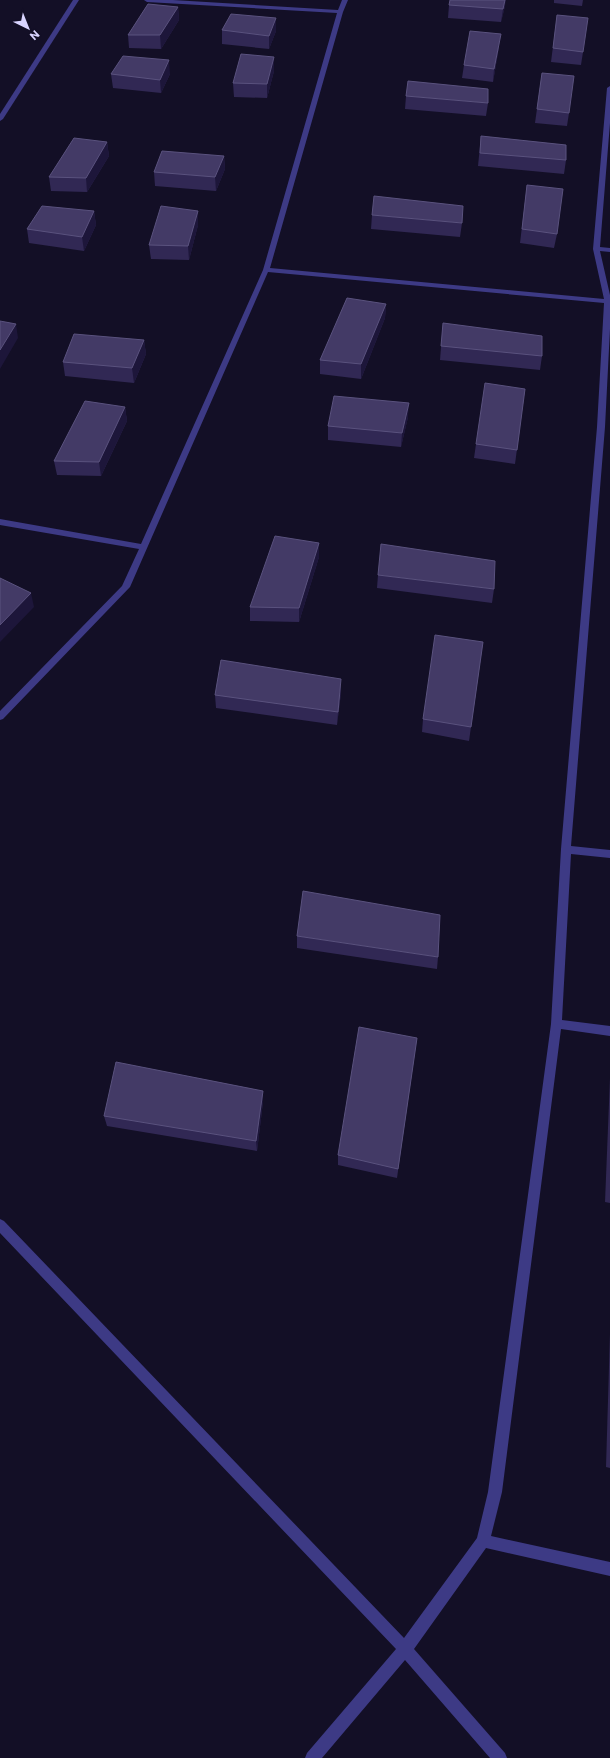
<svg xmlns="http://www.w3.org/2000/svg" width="610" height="1758" viewBox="0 0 610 1758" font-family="Commissioner,sans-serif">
	<rect width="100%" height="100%" fill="#130f26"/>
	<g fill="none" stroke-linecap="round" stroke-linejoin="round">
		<g fill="#3d3a85" fill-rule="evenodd">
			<path d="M73,0H79L3,119L0,121V114Z"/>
			<path d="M144,0H173L338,10L342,0H348L343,12L270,268L604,299L593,249L607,88L610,86V123L600,247L610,248V252L600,251L610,295V329L605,427L571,846L610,850V858L571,854L562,1020L610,1026V1036L561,1029L502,1492L491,1536L610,1562V1576L486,1548L414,1649L505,1753L507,1758H490L405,1660L322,1758H305L307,1753L396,1649L0,1233V1219L4,1221L404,1638L477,1538L488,1492L551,1024L561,849L597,427L604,303L268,272L130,587L3,719L0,720V711L122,586L139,549L0,525V519L141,544L263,270L337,13L147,2Z"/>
		</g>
	</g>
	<g fill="#312854">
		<path d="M554,0H583L582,6L554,3Z"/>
		<path d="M449,5L505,6L501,22L448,18Z"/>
		<path d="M178,7L179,20L161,49L129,48L128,35Z"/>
		<path d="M557,15L583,52L581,65L551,62Z"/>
		<path d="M222,30L276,31L269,49L222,44Z"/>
		<path d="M499,47L493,82L462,78L464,65Z"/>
		<path d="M274,71L267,98L234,97L233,83Z"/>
		<path d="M542,73L569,113L567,126L535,123Z"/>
		<path d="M111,74H170L161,93L113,88Z"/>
		<path d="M406,96L488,103L486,116L405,109Z"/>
		<path d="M481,136L566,160L564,174L478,166Z"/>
		<path d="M107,142L109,156L87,192L51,191L49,177Z"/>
		<path d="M224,156L225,169L216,191L155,186L154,172Z"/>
		<path d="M527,185L557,234L554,248L520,243Z"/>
		<path d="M94,211L96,225L84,251L29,243L27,229Z"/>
		<path d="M372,215L462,223L460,237L371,229Z"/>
		<path d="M198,225L189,260L151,259L149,245Z"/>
		<path d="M386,304L385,318L361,379L320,374V360Z"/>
		<path d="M443,323L542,356L540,370L440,360Z"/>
		<path d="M144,340L146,354L134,383L65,376L63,362Z"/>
		<path d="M525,389L515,464L474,458L476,444Z"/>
		<path d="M125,407L127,421L101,476L57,475L54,461Z"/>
		<path d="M408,417L401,447L328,440V426Z"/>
		<path d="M319,557L299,622L250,621V607Z"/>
		<path d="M378,575L494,589L492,603L377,588Z"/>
		<path d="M483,642L469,741L422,732L423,719Z"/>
		<path d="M341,693L337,725L216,708L215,695Z"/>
		<path d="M297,936L438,957L437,969L297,948Z"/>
		<path d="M417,1038L397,1178L338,1165V1155Z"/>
		<path d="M610,1078V1203L605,1202Z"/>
		<path d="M263,1102L257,1151L107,1126L104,1116Z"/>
		<path d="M610,1333V1468L606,1467Z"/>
	</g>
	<g fill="#1d163a">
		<path d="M505,0H506L505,6L501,22L503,9Z"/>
		<path d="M178,7L179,20L161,49L160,35Z"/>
		<path d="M276,18V31L269,49V36Z"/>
		<path d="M501,34L499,47L493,82L494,69Z"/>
		<path d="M274,57V71L267,98V84Z"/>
		<path d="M169,60L170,74L161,93L160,80Z"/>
		<path d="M107,142L109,156L87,192L86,178Z"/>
		<path d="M224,156L225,169L216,191L215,177Z"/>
		<path d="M94,211L96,225L84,251L82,237Z"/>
		<path d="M198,211V225L189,260L188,246Z"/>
		<path d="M386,304L385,318L361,379V364Z"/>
		<path d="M16,324L18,338L0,369V350Z"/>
		<path d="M144,340L146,354L134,383L132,368Z"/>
		<path d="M409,403L408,417L401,447L402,433Z"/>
		<path d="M125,407L127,421L101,476L99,462Z"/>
		<path d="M319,543V557L299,622V608Z"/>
		<path d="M31,593L34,607L0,642V625Z"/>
		<path d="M341,679V693L337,725L338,712Z"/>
		<path d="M263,1091V1102L257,1151L256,1141Z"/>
	</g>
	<g fill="#433a66" stroke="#5a527e">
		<path d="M450,0H505L503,9L449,5Z"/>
		<path d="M148,4L178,7L160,35H128Z"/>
		<path d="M231,14L276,18L269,36L222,30Z"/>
		<path d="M557,15L588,18L583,52L553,48Z"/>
		<path d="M470,31L501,34L494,69L464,65Z"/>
		<path d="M241,54L274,57L267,84L233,83Z"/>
		<path d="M123,56L169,60L160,80L111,74Z"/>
		<path d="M542,73L574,76L569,113L537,109Z"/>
		<path d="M408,81L488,89V103L406,96Z"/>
		<path d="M481,136L566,145V160L480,153Z"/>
		<path d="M74,138L107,142L86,178L49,177Z"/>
		<path d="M162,151L224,156L215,177L154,172Z"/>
		<path d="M527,185L563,189L557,234L522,229Z"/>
		<path d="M374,196L463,206L462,223L372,215Z"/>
		<path d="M42,206L94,211L82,237L27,229Z"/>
		<path d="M161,206L198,211L188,246L149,245Z"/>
		<path d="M347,298L386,304L361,364L320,360Z"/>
		<path d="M0,321L16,324L0,350Z"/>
		<path d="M443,323L542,336V356L441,346Z"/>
		<path d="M74,334L144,340L132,368L63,362Z"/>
		<path d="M485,383L525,389L517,450L476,444Z"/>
		<path d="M334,396L409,403L402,433L328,426Z"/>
		<path d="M85,401L125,407L99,462L54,461Z"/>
		<path d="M275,536L319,543L299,608L250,607Z"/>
		<path d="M381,544L495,561L494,589L378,575Z"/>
		<path d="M0,578L31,593L0,625Z"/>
		<path d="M435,635L483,642L471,727L423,719Z"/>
		<path d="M221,660L341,679L338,712L215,695Z"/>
		<path d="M303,891L440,915L438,957L297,936Z"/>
		<path d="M359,1027L417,1038L398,1169L338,1155Z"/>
		<path d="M116,1062L263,1091L256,1141L104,1116Z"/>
	</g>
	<g transform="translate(28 28) rotate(137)" stroke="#130f26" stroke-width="3" paint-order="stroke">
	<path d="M0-3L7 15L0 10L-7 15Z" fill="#d9d4ff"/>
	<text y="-6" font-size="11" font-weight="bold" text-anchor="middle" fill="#d9d4ff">N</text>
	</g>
</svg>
